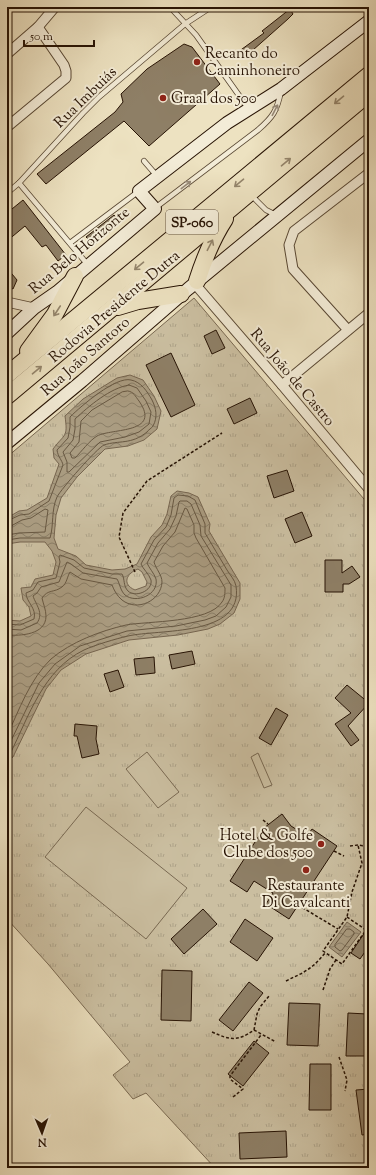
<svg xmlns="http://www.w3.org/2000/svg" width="376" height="1175" viewBox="0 0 376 1175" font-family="'Sorts Mill Goudy',serif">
	<defs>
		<pattern id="grass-tufts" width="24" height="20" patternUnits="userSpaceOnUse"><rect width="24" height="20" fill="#cbbfa1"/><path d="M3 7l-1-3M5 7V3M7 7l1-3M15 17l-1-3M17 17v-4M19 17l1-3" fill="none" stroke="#aea389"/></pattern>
		<pattern id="water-waves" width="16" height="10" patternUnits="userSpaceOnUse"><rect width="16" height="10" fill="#aa9c81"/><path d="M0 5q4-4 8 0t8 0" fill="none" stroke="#8a7e67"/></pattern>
	</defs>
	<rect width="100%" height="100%" fill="#ede2c1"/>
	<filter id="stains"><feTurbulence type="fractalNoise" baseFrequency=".005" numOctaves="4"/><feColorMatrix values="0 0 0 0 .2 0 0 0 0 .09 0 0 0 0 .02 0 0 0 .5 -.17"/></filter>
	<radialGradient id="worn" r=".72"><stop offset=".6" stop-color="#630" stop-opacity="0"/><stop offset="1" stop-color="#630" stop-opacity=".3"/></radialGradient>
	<path fill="url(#grass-tufts)" stroke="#796952" d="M194,298L369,505V1168H215L146,1093L133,1099L113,1075L130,1062L48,964L7,919V457Z"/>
	<g fill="#cbbfa1" stroke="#796952">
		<path d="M147,752L179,792L158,808L126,769Z"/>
		<path d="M258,753L272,785L264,788L251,757Z"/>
		<path d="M86,807L187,888L146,939L45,857Z"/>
	</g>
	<g fill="url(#water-waves)" stroke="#76654f" fill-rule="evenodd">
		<path d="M130,375L143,380L154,396L161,411L157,429L144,440L128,446L105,449L77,477L61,498L56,515L54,538L58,549L76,556L86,565L112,570L125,569L137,564L151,537L162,525L167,514L171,496L177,491L189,493L198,497L210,524L209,531L240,583V599L234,613L220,624L208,629L178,635L129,640L86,654L61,670L46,689L13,757L7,762V620L20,621L31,616L29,607L23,600L21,588L31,587L35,579L53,575L56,562L52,551L45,542H20L7,544V518L19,511L27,510L47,498L59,464L54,458L53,449C65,433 68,438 65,416L83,399L117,378ZM138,569L142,572L147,582L146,586L135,590C121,584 127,573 138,569Z"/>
		<path d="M347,922L361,932L342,957L329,947Z"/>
	</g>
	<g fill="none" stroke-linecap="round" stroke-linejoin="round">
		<g stroke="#685842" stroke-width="1">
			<path d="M129,385L137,388L146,401L151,412L149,424L139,432L125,437L100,442L69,472H67V462L63,452L73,440L75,429V419C89,406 110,388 129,385Z"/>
			<path d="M128,391C134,392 135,396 139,401C162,434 112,428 97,436C89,441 82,451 75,458H72L70,453L79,442L81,421L92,410L122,392Z"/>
			<path d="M7,521L20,515L29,514L49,501L63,465C62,460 58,457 57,450L68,438L70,427V417C81,406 116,376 131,380C141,382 147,391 152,400C156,408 158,417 153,426C152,428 148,430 147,432C131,445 119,440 104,445C97,448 61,489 57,497C51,510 54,525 50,538H20L7,540"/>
			<path d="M7,526H11L22,520L31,518L45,509L48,510L45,532L19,533L7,535"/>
			<path d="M7,624L20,625L34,619C37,608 26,602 26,593L33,590L38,582L56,578L60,562L59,557L60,555L74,560L84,568L112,574H122C125,579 123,586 128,591C135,598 153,591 151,580C149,574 143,569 141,564L154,540L166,527L171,515L174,498L178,495L188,496L195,500L205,524V533C212,545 220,558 227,570C230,575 235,580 236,586C244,637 158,629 128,636C115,639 95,645 84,650C43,670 29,716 10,754L7,757"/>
			<path d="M7,629L21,630L37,623C44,613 36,605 33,596L37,593L41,587L59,582L67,562L71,564L83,573L117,579C120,584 120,590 125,595C136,604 159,595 156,579C154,573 149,568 147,563L158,543L170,529L176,516L179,502L180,501H187L191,504L200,525L201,536L231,585V597L226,607L216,616L205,620L176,626L127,631L80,646L55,664L39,683L7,749"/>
			<path d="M7,635C20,636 46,635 46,616C46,610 43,603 42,598C48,589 54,593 62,587C67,583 67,577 70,572L81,579L112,585C114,590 117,596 122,600C137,612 161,601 162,582C162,575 156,569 154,562L163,546L175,532L185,508L187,509L194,525V533L196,538L225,588C225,593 225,598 222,602C209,623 148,621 126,625C100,631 71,642 51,659C30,679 19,710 7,736"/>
			<path d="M347,929H350L354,932V934L342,950L340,951L335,947V945Z"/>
		</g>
	</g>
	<g fill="#8e7f66" stroke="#271304">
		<path d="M290,9L293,14L288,19L244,58L238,52L264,33L262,31Z"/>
		<path d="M184,44L192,47L220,84L149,146L124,121L46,184L37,174L115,112L123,102L121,94L147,69Z"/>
		<path d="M23,200L66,255L58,261L46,245L42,247L25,226L7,241V213Z"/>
		<path d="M114,215L120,223L94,245L86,237Z"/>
		<path d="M7,268L17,280L13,289L7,286Z"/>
		<path d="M216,330L225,348L212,354L204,336Z"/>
		<path d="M171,353L195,405L171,417L146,365Z"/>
		<path d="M250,398L257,413L234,424L227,409Z"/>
		<path d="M287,470L294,491L274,498L267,476Z"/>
		<path d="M302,512L312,536L295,543L285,519Z"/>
		<path d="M325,560H342V573L352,566L360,577L349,584H343V592H325Z"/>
		<path d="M192,651L195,664L172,669L169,655Z"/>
		<path d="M154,657L155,673L136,675L134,659Z"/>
		<path d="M118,670L124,687L110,692L104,674Z"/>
		<path d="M347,685L369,703L348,726L359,740L351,746L335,724L351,713L335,698Z"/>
		<path d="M276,708L288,715L271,745L259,738Z"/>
		<path d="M75,724L97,726L96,739L99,754L82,758L77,736H74Z"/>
		<path d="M282,814L291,826L307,836L312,829L337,846L289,919L266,904L273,893L254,881L247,892L230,881L264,828Z"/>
		<path d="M203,909L217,924L184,954L171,939Z"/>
		<path d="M245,919L273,938L257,961L230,942Z"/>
		<path d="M369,926V946L360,959L351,953Z"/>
		<path d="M162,970L192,971L191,1021L161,1020Z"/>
		<path d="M249,982L263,993L233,1031L219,1020Z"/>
		<path d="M289,1003L320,1004L318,1046L287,1045Z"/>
		<path d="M348,1013L367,1014L365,1056H346Z"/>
		<path d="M254,1041L269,1053L243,1086L228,1074Z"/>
		<path d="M310,1064H331V1110H309Z"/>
		<path d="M369,1089V1134L362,1135L356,1090Z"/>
		<path d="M286,1131L287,1157L240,1159L239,1133Z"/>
	</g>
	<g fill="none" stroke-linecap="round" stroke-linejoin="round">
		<defs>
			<g id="lane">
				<path d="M170,7L196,35L248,108"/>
				<path d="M144,161L157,176"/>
				<path d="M19,183L88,265"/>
				<path d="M7,193L19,183L83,113L99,97L185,24L211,7"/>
				<path d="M255,199L266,210L276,215"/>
				<path d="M155,208L258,130C273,117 277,111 281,91"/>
				<path d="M70,243L139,191"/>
			</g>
			<g id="street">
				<path d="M7,54L38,27L55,7"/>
				<path d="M7,127L66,78V71L64,65L38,27"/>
				<path d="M194,283L282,385L369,489"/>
				<path d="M7,302L34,308"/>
				<path d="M348,330L293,269L289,245L294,231L369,173"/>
				<path d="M282,385L369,313"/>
			</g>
			<g id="secondary">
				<path d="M7,333L34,308L57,292L155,209L139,191L227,123L281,89L369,21"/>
				<path d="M7,443L82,381L188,289L369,140"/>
			</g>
			<g id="highway">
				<path d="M197,281C204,259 212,239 225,219"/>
				<path d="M118,307L138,301L181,294"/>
				<path d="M28,351L55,314L75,276"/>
				<path d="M7,375L369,75"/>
				<path d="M7,396L369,93"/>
			</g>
		</defs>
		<use href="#lane" stroke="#584733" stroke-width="6"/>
		<use href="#street" stroke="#584733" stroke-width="11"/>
		<use href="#secondary" stroke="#271304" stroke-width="14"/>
		<use href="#highway" stroke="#271304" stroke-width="18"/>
		<g stroke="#271304" stroke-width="1.5" stroke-dasharray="3 2" stroke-linecap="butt">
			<path d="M135,572L119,537L123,513L147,481L222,433"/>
			<path d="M263,820L268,824"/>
			<path d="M350,846L358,845L369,847"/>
			<path d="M334,851L344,856"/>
			<path d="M313,882L324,888"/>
			<path d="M298,905L338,929"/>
			<path d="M347,917L366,930L342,964L323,951L347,917L352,892L362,863L358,845"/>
			<path d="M366,930L369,926"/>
			<path d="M286,981C293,977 300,975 307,970C314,966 320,959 326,952"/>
			<path d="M323,990L330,969L336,960"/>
			<path d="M254,1030L276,1042"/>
			<path d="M212,1032C230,1040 237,1042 254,1030L257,1014L260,1007L269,996"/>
			<path d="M339,1057L347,1080L345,1091"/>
			<path d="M233,1097L243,1089L230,1079V1076L261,1035"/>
		</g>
		<use href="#lane" stroke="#f3ecd7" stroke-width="4.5"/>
		<use href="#street" stroke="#f3ecd7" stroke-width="9"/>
		<use href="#secondary" stroke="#f3ecd7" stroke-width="12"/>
		<use href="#highway" stroke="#ede2c1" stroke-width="16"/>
	</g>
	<defs><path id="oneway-shaft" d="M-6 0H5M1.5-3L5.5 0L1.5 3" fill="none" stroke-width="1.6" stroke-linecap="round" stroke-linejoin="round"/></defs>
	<g stroke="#94856c">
		<use href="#oneway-shaft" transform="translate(339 100) rotate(140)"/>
		<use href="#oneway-shaft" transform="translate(286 162) rotate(-40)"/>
		<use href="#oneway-shaft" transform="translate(239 183) rotate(140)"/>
		<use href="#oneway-shaft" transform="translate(210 245) rotate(-63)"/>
		<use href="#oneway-shaft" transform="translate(139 266) rotate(140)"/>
		<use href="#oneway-shaft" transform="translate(57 311) rotate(123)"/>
		<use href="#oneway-shaft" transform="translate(37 370) rotate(-40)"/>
	</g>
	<g stroke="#978a78">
		<use href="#oneway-shaft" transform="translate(275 110) rotate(-63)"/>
		<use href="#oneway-shaft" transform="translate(186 185) rotate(-38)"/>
	</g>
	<g fill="#8f2418" stroke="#f3ecd7" stroke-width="1.5">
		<circle cx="197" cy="62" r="4"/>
		<circle cx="163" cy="98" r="4"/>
		<circle cx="321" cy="844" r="4"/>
		<circle cx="306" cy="870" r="4"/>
	</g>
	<g text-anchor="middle" stroke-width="4" stroke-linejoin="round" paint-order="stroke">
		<rect fill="#f3ecd7" stroke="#645443" stroke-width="1" x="166" y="210" width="52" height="24" rx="3"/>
		<g font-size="14" font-weight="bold" fill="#271304">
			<text x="192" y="227">SP-060</text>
		</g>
		<g font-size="15" fill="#271304" stroke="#f3ecd7" text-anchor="start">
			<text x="205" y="58">Recanto do<tspan x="205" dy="17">Caminhoneiro</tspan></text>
			<text x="171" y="103">Graal dos 500</text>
			<text x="313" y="840" text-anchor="end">Hotel &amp; Golfe<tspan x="313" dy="17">Clube dos 500</tspan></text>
			<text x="306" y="890" text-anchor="middle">Restaurante<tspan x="306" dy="17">Di Cavalcanti</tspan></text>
		</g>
		<g font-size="15" fill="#271304" stroke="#f3ecd7">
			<text transform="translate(85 97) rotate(-44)" y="5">Rua Imbuiás</text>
			<text transform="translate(79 250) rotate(-40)" y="5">Rua Belo Horizonte</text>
			<text transform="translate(114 306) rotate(-40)" y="5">Rodovia Presidente Dutra</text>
			<text transform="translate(85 356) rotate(-41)" y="5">Rua João Santoro</text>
			<text transform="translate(293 377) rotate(50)" y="5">Rua João de Castro</text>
		</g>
	</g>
	<rect width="376" height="1175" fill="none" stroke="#ede2c1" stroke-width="24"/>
	<rect x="8" y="8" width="360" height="1159" fill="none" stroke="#271304" stroke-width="2"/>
	<rect x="12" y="12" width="352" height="1151" fill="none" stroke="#271304"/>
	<g transform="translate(42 1133) rotate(178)" stroke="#f3ecd7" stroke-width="3" paint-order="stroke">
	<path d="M0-3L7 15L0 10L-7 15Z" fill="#271304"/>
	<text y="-6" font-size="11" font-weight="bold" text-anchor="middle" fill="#271304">N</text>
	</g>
	<path d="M24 40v6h70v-6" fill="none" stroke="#271304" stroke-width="2"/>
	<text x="30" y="40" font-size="12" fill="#271304" stroke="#f3ecd7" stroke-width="3" paint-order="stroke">50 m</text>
	<rect width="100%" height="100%" filter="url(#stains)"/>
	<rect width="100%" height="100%" fill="url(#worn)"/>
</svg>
